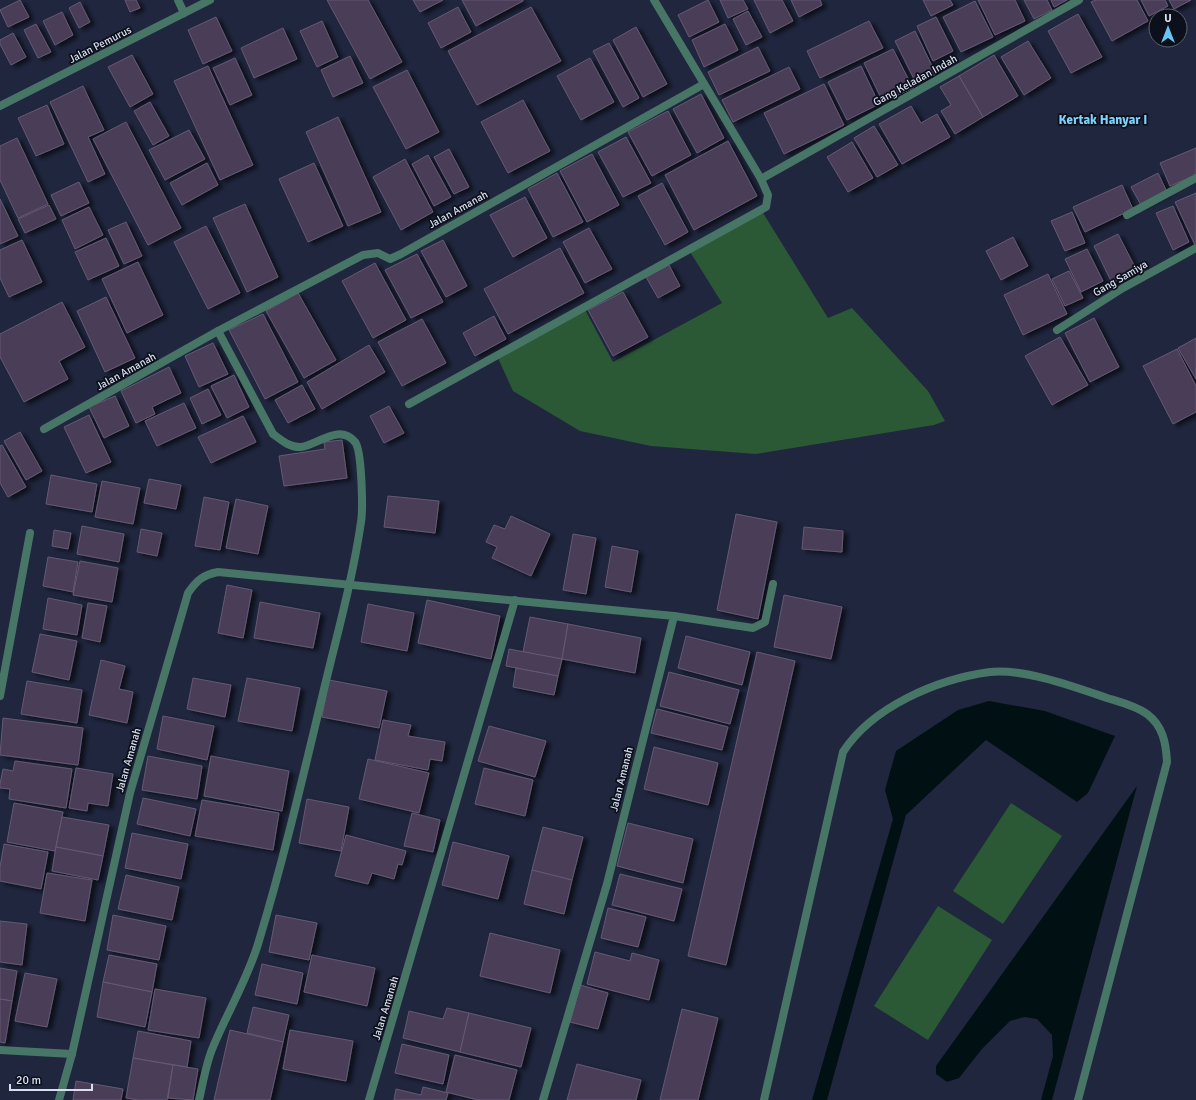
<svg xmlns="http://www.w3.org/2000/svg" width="1196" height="1100" viewBox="0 0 1196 1100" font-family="Signika,sans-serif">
	<defs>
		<filter id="shadow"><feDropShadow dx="4.5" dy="2.5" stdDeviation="2" flood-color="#0009"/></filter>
	</defs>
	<rect width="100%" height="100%" fill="#1f263e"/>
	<g fill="#2b5936">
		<path d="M760,208L828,318L852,308L928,391L945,421L934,425L756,454L651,446L580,431L513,391L498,358L583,306L613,362L722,303L687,247Z"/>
		<path d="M1011,803L1062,836L1003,924L953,891Z"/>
		<path d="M938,906L992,940L928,1040L874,1006Z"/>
	</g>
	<g fill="#011113">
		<path d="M989,701L1045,711L1115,736L1088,793L1077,802L986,740L906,815L827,1100H812L893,819L885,790L896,751L958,710Z"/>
		<path d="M1137,786L1052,1100H1041L1053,1056L1052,1035L1037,1019L1024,1017L1010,1021L982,1049L959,1078L947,1082L936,1074V1066Z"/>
	</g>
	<g fill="#493d58" stroke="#655975" filter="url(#shadow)">
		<path d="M20,0L29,17L8,27L0,10Z"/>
		<path d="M125,0H136L140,8L130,12Z"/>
		<path d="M327,0H368L402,62L370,79Z"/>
		<path d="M413,0H443L420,12Z"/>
		<path d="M462,0H523V1L476,26Z"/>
		<path d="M708,0L719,22L689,37L678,15Z"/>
		<path d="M720,0H743L748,9L728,18Z"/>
		<path d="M754,0H782L793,21L770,33Z"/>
		<path d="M791,0H820L822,5L799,17Z"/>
		<path d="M923,0H950L953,5L931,16Z"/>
		<path d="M978,0H1015L1025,21L995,35Z"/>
		<path d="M1024,0H1047L1052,10L1034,19Z"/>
		<path d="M1051,0H1067L1054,7Z"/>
		<path d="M1096,0H1137L1148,21L1112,41L1091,2Z"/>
		<path d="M1141,0H1165L1168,6L1149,16Z"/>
		<path d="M1169,0H1191L1174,9Z"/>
		<path d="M975,1L993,37L961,52L943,17Z"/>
		<path d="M80,2L90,22L79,28L69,8Z"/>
		<path d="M458,7L471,32L441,48L428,23Z"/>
		<path d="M531,7L561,61L477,105L448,51Z"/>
		<path d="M748,11L762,37L746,45L733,19Z"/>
		<path d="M62,12L73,35L55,45L43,21Z"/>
		<path d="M1078,14L1102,57L1071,73L1048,31Z"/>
		<path d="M216,17L232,51L203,64L188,30Z"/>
		<path d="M936,17L953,51L933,61L917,26Z"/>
		<path d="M322,21L338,57L317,67L300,31Z"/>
		<path d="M869,21L883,48L820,78L807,51Z"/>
		<path d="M36,24L51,52L38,58L24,30Z"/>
		<path d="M725,24L738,50L704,67L692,40Z"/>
		<path d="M636,27L667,84L643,97L613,40Z"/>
		<path d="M283,28L297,59L254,78L241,48Z"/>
		<path d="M915,31L936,74L916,83L895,41Z"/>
		<path d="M13,33L26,57L11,65L0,44V40Z"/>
		<path d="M1028,41L1051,78L1024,95L1001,57Z"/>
		<path d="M609,43L639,98L623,107L593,51Z"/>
		<path d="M758,47L770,71L719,95L708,72Z"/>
		<path d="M893,49L913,88L883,102L864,63Z"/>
		<path d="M132,55L153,94L130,107L108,67Z"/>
		<path d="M994,55L1018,96L983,117L959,76Z"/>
		<path d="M350,56L363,83L333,97L321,70Z"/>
		<path d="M235,58L252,95L230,105L213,68Z"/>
		<path d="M590,58L614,102L581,120L557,76Z"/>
		<path d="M208,66L253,165L220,180L174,81Z"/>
		<path d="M861,66L879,104L847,120L828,82Z"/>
		<path d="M789,67L800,89L733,122L722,100Z"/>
		<path d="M407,70L439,132L406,149L373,87Z"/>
		<path d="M959,76L983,117L955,134L941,111L951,105L940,87Z"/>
		<path d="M824,84L844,125L784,154L764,113Z"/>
		<path d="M83,86L104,130L88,137L105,174L88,182L50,102Z"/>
		<path d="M701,94L724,138L697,153L673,109Z"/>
		<path d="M523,100L550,151L508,173L481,122Z"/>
		<path d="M150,102L169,136L153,145L134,111Z"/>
		<path d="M47,105L64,144L36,156L18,118Z"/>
		<path d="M911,106L921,123L937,114L950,137L902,164L879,124Z"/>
		<path d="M668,111L691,155L652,176L628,132Z"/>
		<path d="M338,117L381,212L348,226L306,132Z"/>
		<path d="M126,122L181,228L148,245L93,139Z"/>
		<path d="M874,126L898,165L877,177L854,138Z"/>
		<path d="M189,130L205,159L165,180L149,150Z"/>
		<path d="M626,137L651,183L623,197L598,152Z"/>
		<path d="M17,138L48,204L18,218L0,180V146Z"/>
		<path d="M728,141L757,196L694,230L665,175Z"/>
		<path d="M852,142L873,178L848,192L827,157Z"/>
		<path d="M1196,148V175L1170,186L1160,163Z"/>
		<path d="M449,149L469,187L454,194L434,157Z"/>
		<path d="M592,154L619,205L587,222L560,171Z"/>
		<path d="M428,155L451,197L434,206L412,164Z"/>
		<path d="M405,159L433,212L401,230L373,177Z"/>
		<path d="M207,163L218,185L182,205L170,183Z"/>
		<path d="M314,163L343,226L308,242L279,179Z"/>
		<path d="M557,173L583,222L553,237L528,189Z"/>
		<path d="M1158,173L1167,192L1141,205L1131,187Z"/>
		<path d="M79,182L89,203L61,216L51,195Z"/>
		<path d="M662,183L688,232L665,245L638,196Z"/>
		<path d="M1122,185L1133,209L1085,232L1073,207Z"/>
		<path d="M1196,193V244L1195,245L1175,202Z"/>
		<path d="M525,197L547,238L513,257L490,215Z"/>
		<path d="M0,199L18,236L0,244Z"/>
		<path d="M245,204L278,277L247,292L213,218Z"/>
		<path d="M49,205L56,219L25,233L18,219Z"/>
		<path d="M1173,206L1189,242L1173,250L1156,213Z"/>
		<path d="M89,207L103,235L75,249L62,220Z"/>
		<path d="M1072,212L1085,243L1065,251L1051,221Z"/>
		<path d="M126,222L142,256L124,264L108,230Z"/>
		<path d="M206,226L240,293L208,309L174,242Z"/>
		<path d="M589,228L612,269L585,283L563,242Z"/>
		<path d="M1118,234L1137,271L1112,283L1094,246Z"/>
		<path d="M1013,237L1028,266L1001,280L986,251Z"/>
		<path d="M106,238L119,266L88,280L75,252Z"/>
		<path d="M22,240L42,282L9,297L0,278V250Z"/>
		<path d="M443,240L467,286L446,297L421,251Z"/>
		<path d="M560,248L584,293L508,334L484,289Z"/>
		<path d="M1087,249L1103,281L1081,292L1065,259Z"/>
		<path d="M417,254L443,302L411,318L385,270Z"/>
		<path d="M138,262L163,315L127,333L102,279Z"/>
		<path d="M375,263L406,320L373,338L342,281Z"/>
		<path d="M669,265L680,286L658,298L646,277Z"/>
		<path d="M1069,271L1083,298L1065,306L1052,279Z"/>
		<path d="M1048,274L1067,314L1023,335L1004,295Z"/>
		<path d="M623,292L648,337L613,356L588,310Z"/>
		<path d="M298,293L336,360L304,378L266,311Z"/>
		<path d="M106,297L135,358L105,372L77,311Z"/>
		<path d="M62,302L85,347L59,361L68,379L24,402L0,357V334Z"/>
		<path d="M263,314L298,382L265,399L229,330Z"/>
		<path d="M494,316L506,339L475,356L463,333Z"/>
		<path d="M1094,318L1119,367L1090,382L1065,333Z"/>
		<path d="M422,319L446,363L402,386L378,342Z"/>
		<path d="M1060,337L1088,385L1052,405L1025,356Z"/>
		<path d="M1196,338V379L1178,348Z"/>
		<path d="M213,343L228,374L199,387L185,356Z"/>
		<path d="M369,345L385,372L322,409L307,382Z"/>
		<path d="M1177,349L1196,386V412L1173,424L1143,366Z"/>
		<path d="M169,367L181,393L152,407L155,414L136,423L121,391Z"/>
		<path d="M234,375L249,407L227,418L211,386Z"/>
		<path d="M302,385L315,409L288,423L275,400Z"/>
		<path d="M208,389L221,415L202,424L190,398Z"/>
		<path d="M115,396L129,426L104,438L89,407Z"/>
		<path d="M184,403L196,428L157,446L145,421Z"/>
		<path d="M389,406L404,433L384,443L370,416Z"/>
		<path d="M89,415L111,462L86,473L64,427Z"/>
		<path d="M243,416L256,442L211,463L198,437Z"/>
		<path d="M20,432L42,471L26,480L4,441Z"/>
		<path d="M342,440L347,478L284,486L279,456L325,449L324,442Z"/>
		<path d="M2,445L26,487L8,497L0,483V446Z"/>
		<path d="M51,475L97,484L92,512L46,504Z"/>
		<path d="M149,479L181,485L176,509L144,503Z"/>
		<path d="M102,481L140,488L133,524L95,517Z"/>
		<path d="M388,496L439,501L435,533L384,527Z"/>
		<path d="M204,497L229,502L220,550L195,546Z"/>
		<path d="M236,499L268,506L258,554L226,548Z"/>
		<path d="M736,514L777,522L758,619L717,610Z"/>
		<path d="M511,516L550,534L531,576L492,558L497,547L486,542L494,525L505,529Z"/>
		<path d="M82,526L124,534L119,562L77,554Z"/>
		<path d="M804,527L843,531L842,552L802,549Z"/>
		<path d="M141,529L162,533L157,556L137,552Z"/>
		<path d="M54,530L71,533L68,549L52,546Z"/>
		<path d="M573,534L596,538L586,594L563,590Z"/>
		<path d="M612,546L638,551L631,592L605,587Z"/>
		<path d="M48,557L78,562L73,592L43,586Z"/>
		<path d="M80,561L118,568L112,602L73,595Z"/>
		<path d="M227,585L252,590L243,638L218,633Z"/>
		<path d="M784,595L842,607L831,659L774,647Z"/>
		<path d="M48,598L82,605L77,635L43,629Z"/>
		<path d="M427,600L500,616L491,659L418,643Z"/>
		<path d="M260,602L320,613L313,648L254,638Z"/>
		<path d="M88,603L107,606L100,642L82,638Z"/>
		<path d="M368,604L414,613L407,651L361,642Z"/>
		<path d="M530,617L568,624L562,659L523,652Z"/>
		<path d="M568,624L641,638L635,673L562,659Z"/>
		<path d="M40,634L77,641L69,680L32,672Z"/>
		<path d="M686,636L750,652L742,685L678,668Z"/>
		<path d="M509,649L562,659L558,676L506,666Z"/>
		<path d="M757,652L795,661L726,965L688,956Z"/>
		<path d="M101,660L125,666L119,689L133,692L127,723L89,715Z"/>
		<path d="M516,668L558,676L554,695L513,687Z"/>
		<path d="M669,672L739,690L730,724L660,706Z"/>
		<path d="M193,678L231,685L225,717L187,709Z"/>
		<path d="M247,678L300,688L292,731L238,721Z"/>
		<path d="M329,680L387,691L379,728L322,717Z"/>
		<path d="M27,681L82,690L77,723L21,714Z"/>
		<path d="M657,709L728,727L722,750L651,733Z"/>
		<path d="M163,716L214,726L207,760L157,749Z"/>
		<path d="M3,718L83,728L78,765L0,755Z"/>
		<path d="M383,720L411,725L408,736L445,742L442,761L430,759L428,770L375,760Z"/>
		<path d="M489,726L546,741L535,777L478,761Z"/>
		<path d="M654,747L718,763L708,805L644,789Z"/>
		<path d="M148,756L202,766L197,799L142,790Z"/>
		<path d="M211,756L289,771L282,811L204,796Z"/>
		<path d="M368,759L429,773L419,813L359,799Z"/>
		<path d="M15,761L72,769L66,808L9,799L10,789L0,788V784L3,769L13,771Z"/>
		<path d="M76,768L113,774L108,806L88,803L87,811L69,808Z"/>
		<path d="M484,768L533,780L525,816L475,804Z"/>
		<path d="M143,798L196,809L190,836L137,824Z"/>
		<path d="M307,799L349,807L341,851L299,843Z"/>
		<path d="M202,800L279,813L273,850L195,836Z"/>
		<path d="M14,803L63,812L55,851L7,842Z"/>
		<path d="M412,813L440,820L433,852L404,846Z"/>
		<path d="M62,817L109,825L103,856L56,847Z"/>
		<path d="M628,823L693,839L683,883L617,866Z"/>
		<path d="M543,827L583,837L572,880L532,870Z"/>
		<path d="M132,833L188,844L181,879L125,868Z"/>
		<path d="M346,835L406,851L402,865L398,864L394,879L372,873L368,884L335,876Z"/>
		<path d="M453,842L509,856L498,899L442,885Z"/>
		<path d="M4,844L48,852L41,889L0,881V867Z"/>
		<path d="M56,847L103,856L98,880L52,871Z"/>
		<path d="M532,870L572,880L564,914L524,904Z"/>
		<path d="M47,873L92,880L85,921L40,913Z"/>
		<path d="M620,874L682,889L674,921L612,905Z"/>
		<path d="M126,875L179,887L172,920L118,909Z"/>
		<path d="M608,908L646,917L638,947L601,938Z"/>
		<path d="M113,915L166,926L159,960L107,950Z"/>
		<path d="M276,915L317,923L309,960L269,952Z"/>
		<path d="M0,921L27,924L22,965L0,962Z"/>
		<path d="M490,933L560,950L550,993L480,976Z"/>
		<path d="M595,952L630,961L632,953L659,960L649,1000L587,984Z"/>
		<path d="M109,955L157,964L152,992L103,982Z"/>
		<path d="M312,955L375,968L367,1006L304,992Z"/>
		<path d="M262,964L303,973L297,1004L255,995Z"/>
		<path d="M0,968L17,971L12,1001L0,999Z"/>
		<path d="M25,973L57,979L47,1027L15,1021Z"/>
		<path d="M103,982L152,992L145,1027L97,1017Z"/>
		<path d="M580,985L608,993L598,1029L570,1022Z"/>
		<path d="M155,989L206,998L199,1038L148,1030Z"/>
		<path d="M0,999L12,1001L5,1043L0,1042Z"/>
		<path d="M253,1007L289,1015L283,1042L247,1033Z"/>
		<path d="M447,1008L469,1013L460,1052L403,1038L409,1011L443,1019Z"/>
		<path d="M682,1009L718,1018L698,1100H660Z"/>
		<path d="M469,1013L531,1028L521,1067L460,1052Z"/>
		<path d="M230,1030L283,1042L270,1100H214Z"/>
		<path d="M290,1030L353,1041L346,1081L283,1069Z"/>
		<path d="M138,1031L191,1041L187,1067L133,1058Z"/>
		<path d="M402,1044L449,1055L443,1084L395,1073Z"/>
		<path d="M455,1055L517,1070L509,1100H478L446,1092Z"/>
		<path d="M133,1058L173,1065L167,1100H138L126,1098Z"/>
		<path d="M577,1064L641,1080L636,1100H567Z"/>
		<path d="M173,1065L198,1069L193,1100L168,1098Z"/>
		<path d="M76,1081L123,1089L121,1100H73Z"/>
		<path d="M423,1087L448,1093L446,1100H394L396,1089L421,1095Z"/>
	</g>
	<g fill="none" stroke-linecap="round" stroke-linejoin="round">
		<path stroke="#477666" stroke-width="8" d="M764,1100L843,752C872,707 937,679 990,672C1023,668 1075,687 1107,698C1120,702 1136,706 1147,714C1163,726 1166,743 1167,762L1078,1100"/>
		<g stroke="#477666" stroke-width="8">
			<path d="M178,0L184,13"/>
			<path d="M761,179L1079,0"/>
			<path d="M1127,215L1196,178"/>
			<path d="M1057,330L1123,288L1196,248"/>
			<path d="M409,404L766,207L768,195L761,179L654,0"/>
			<path d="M44,429L218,331L363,255L378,253L390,259L401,254L704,84"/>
			<path d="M674,616L753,628L765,622L773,584"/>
			<path d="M0,696L30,533"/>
			<path d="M0,1050L72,1054"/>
			<path d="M59,1100L72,1054L130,793L188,593C197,580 203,575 218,572L674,616L607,884L543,1100"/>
			<path d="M199,1100C203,1083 206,1063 213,1047C227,1013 247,980 258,944C284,859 304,772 325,685C338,631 353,577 361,522C363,510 362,450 355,442C339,423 318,445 301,447C290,448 281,440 273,434L218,331"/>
			<path d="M369,1100L515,600"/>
		</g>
		<path stroke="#477666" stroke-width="8" d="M0,106L210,0"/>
	</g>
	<g text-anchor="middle" stroke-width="3.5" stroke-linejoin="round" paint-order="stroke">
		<g font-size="11" fill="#d9dfef" stroke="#0c101b">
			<text transform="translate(100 44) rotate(-27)" y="4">Jalan Pemurus</text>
			<text transform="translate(915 80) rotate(-29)" y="4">Gang Keladan Indah</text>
			<text transform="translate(458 209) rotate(-29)" y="4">Jalan Amanah</text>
			<text transform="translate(1120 278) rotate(-30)" y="4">Gang Samiya</text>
			<text transform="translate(126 371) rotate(-29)" y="4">Jalan Amanah</text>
			<text transform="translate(128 760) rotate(-74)" y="4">Jalan Amanah</text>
			<text transform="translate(621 779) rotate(-76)" y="4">Jalan Amanah</text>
			<text transform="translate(385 1008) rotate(-73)" y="4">Jalan Amanah</text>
		</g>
		<g font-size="13" font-weight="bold" fill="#7fd3fc" stroke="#0c101b">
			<text x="1103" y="124">Kertak Hanyar I</text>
		</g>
	</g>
	<g transform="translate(1168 28)"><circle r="19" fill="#0c101b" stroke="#5e6370"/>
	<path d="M0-3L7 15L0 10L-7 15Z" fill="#68c4f0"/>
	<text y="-6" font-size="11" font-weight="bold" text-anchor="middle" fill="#d9dfef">U</text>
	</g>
	<path d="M10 1084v6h82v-6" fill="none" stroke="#d9dfef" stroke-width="2"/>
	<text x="16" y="1084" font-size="12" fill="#d9dfef" stroke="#0c101b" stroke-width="3" paint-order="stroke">20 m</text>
</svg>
